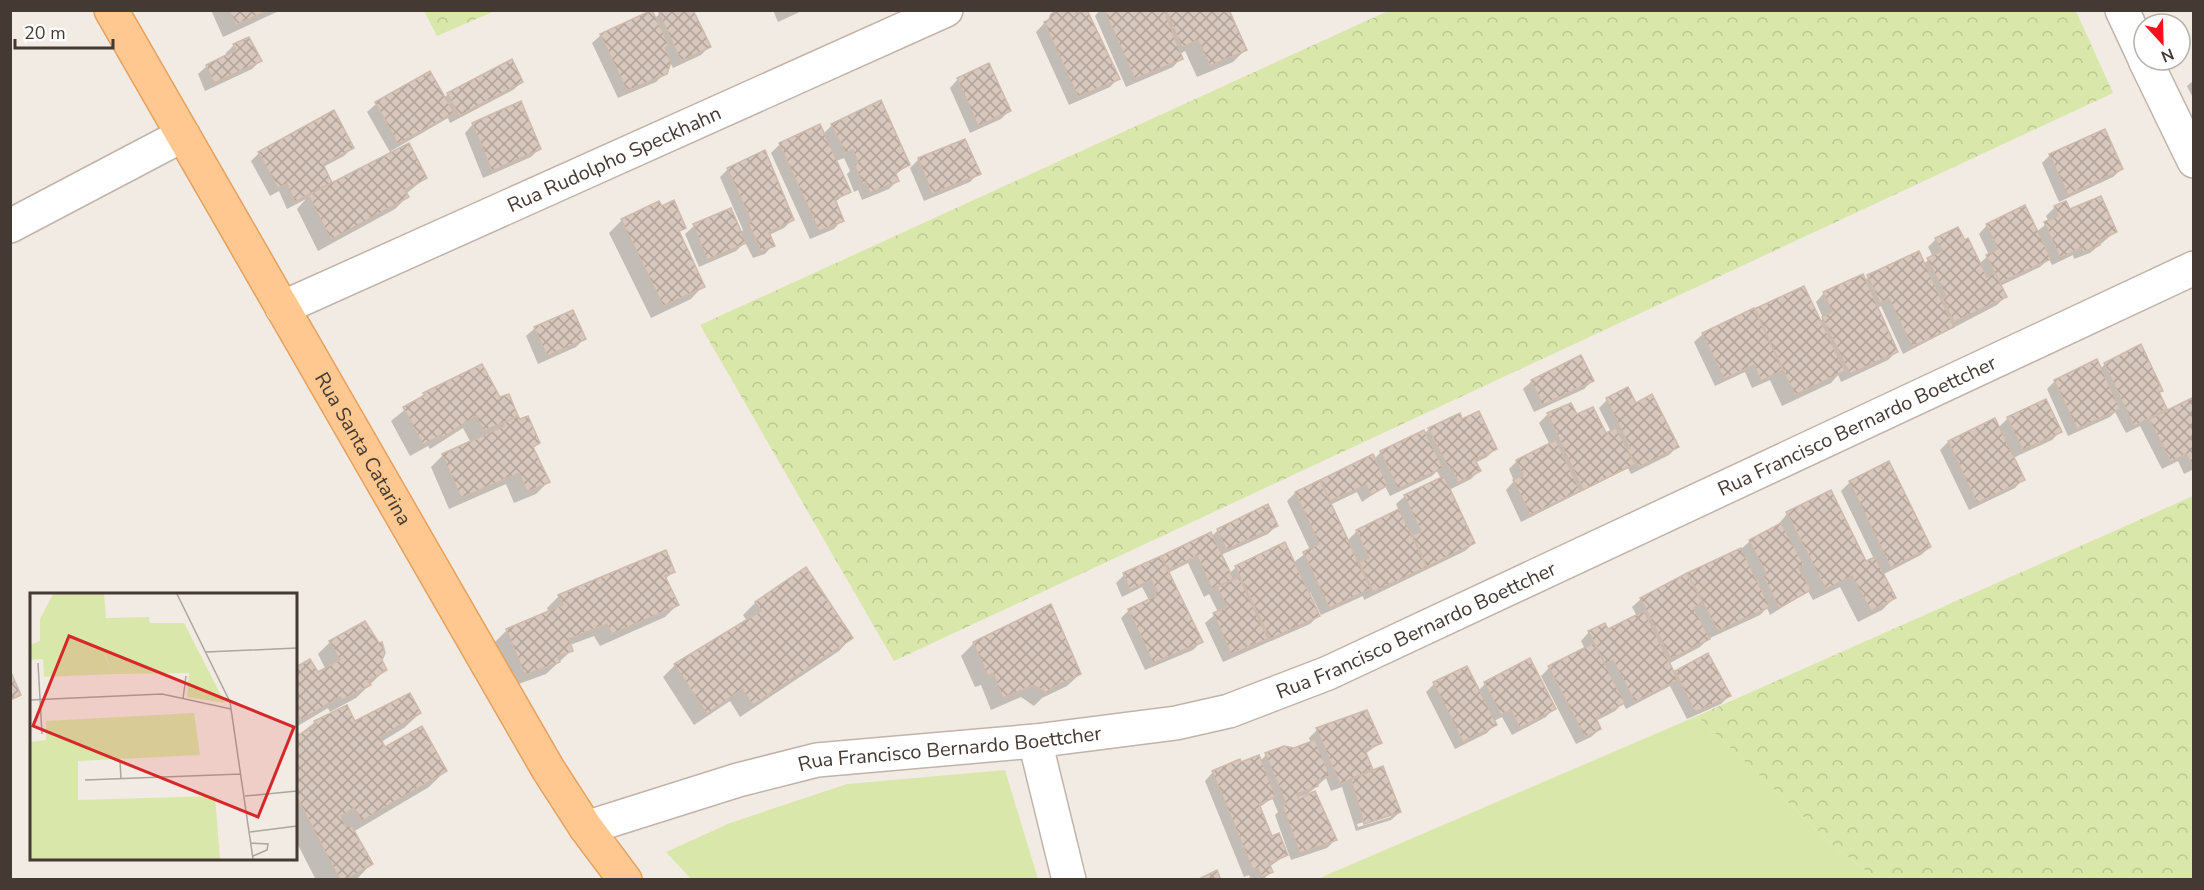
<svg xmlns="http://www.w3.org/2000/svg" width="2204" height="890" viewBox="0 0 2204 890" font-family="'Nunito Sans',sans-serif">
	<defs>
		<pattern id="forest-crowns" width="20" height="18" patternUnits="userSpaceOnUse" patternTransform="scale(1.5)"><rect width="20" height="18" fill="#d9e8aa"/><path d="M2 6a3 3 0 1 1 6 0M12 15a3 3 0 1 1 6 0" fill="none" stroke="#bbc893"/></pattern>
		<pattern id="building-cross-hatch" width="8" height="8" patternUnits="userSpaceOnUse" patternTransform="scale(1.5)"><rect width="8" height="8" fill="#d7c7bc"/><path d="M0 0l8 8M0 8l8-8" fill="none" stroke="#b0a399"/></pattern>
	</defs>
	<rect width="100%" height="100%" fill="#f2ebe3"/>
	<g fill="#d9e8aa">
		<path d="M1697,716L1834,846L1877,879L1315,880Z"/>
		<path d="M1005,770L1038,879H691L666,852L730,823L847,784Z"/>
	</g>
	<g fill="url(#forest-crowns)">
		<path d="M424,11H495L437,36Z"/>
		<path d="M1388,11H2076L2113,93L894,661L700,325Z"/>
		<path d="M2193,496V879H1877L1834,846L1697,716Z"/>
	</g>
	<g fill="#0003" fill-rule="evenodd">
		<path d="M211,10H281L223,37Z"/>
		<path d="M773,10H804L778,22Z"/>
		<path d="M1100,10H1228L1245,50L1233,62L1197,77L1185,51L1180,54L1181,58L1173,67L1126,87L1095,16Z"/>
		<path d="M659,14L709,47L701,55L673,68L670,62L665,73L656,82L618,98L592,43L601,35L654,19Z"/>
		<path d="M1052,15L1118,78L1110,87L1069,105L1036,32Z"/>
		<path d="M234,45L260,61L252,69L205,91L198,74L207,66L227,56L226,53Z"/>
		<path d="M430,73L444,98L448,94L522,82L513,90L450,123L448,118L391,151L425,178L406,194L407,197L395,209L318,251L297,209L306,199L287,209L279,191L270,196L251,161L259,153L353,147L344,156L323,167L332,185L391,154L367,112L376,104Z"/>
		<path d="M958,79L1009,111L1001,119L970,133L950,88Z"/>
		<path d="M2194,80V100L2187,86Z"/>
		<path d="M473,124L539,149L531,157L483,178L465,133Z"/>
		<path d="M832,125L908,165L895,175L897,181L889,189L862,200L858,190L854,192L847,174L850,171L844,158L836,161L849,191L835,202L842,220L834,229L810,239L771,153L780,144L820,126L823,134Z"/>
		<path d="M965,141L979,173L970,182L924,201L910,168L918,160Z"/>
		<path d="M764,152L792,220L784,228L769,235L773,245L765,254L753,258L745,242L736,251L699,267L685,234L694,226L740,233L743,230L720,177L728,169Z"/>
		<path d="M2050,155L2122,169L2113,177L2059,202L2042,163Z"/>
		<path d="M2055,207L2115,232L2090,253L2074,259L2073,255L2052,265L2049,259L2040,267L2000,286L2005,297L1997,305L1903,354L1881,306L1877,308L1897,351L1888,360L1841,382L1838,375L1831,383L1782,406L1770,380L1752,388L1745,372L1715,386L1694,342L1703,334L1820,322L1823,318L1816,302L1824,293L1864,280L1918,253L1923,264L1933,257L1928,247L1936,239L1979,264L1989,255L1979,234L1987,225L2036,232L2049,222L2046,216Z"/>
		<path d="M661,208L684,227L678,233L703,286L691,299L651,318L609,233L622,220Z"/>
		<path d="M535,328L584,339L576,347L538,364L526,336Z"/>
		<path d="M2105,364L2162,390L2158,394L2167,411L2194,398V469L2184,474L2178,461L2162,469L2140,426L2126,433L2115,412L2110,417L2068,436L2047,389L2055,381L2100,369Z"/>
		<path d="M481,366L499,399L508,396L520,421L538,443L532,448L548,482L536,494L514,503L506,484L449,509L431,467L443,455L471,443L463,428L430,449L428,446L410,456L391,421L424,394Z"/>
		<path d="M1532,381H1592L1584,389L1534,412L1523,389Z"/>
		<path d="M1607,400L1635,405L1677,447L1669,455L1631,474L1628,468L1521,522L1506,490L1514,481L1509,469L1517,461L1550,445L1539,423L1548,414L1576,416L1606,435L1611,432L1599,408Z"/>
		<path d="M2008,418L2060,432L2052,440L2013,458L2023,479L2015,488L1969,510L1940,450L1948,442L1994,420L1998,428Z"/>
		<path d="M1462,421L1495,449L1487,457L1475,463L1479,471L1471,479L1449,490L1474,543L1465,551L1364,600L1363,596L1321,615L1310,592L1307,593L1318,616L1310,624L1223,662L1205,623L1218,612L1209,594L1204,597L1188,563L1168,573L1201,642L1193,650L1145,670L1121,618L1129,610L1149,600L1142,587L1122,597L1116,583L1124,575L1211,534L1212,536L1218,530L1276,526L1268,534L1221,555L1229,574L1236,567L1293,563L1310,550L1287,501L1295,493L1373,456L1374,459L1381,452L1424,434L1429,429ZM1437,471L1441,479L1405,496L1396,504L1399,511L1357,531L1347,541L1330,505L1357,492L1362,502L1385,486L1390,496L1432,476Z"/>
		<path d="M1889,463L1930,547L1921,555L1882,575L1894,598L1882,610L1858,622L1840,587L1813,600L1808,591L1770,615L1767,608L1760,615L1708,639L1700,647L1668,664L1673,675L1708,655L1729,696L1721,704L1687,719L1670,686L1626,709L1623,703L1615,711L1596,721L1600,729L1591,737L1576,744L1541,676L1549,668L1585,649L1581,641L1589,632L1607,631L1637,616L1632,607L1641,599L1740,550L1750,541L1776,527L1787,514L1865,563L1874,559L1841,491L1849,483Z"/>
		<path d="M806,569L851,638L839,651L740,717L730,701L694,725L663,677L675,665L747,621L743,615L755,603Z"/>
		<path d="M673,572L665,579L677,605L665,617L600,646L594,636L570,645L572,650L546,674L513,686L495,642L507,630L549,613L547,608L559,596Z"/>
		<path d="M1050,606L1080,674L1067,686L1042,698L1034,706L1021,697L991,710L981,685L975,687L961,656L973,644Z"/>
		<path d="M330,642L380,660L385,670L356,698L330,712L328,708L296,727V668L309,661L318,674L326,670L318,654Z"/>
		<path d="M1434,684L1478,691L1485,684L1554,708L1546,717L1512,735L1502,717L1494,721L1495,724L1487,733L1455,749L1426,692Z"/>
		<path d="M420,713L404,728L381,742L385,749L445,771L429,787L353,832L371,864L356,880H316L296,841V737L315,722L354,723Z"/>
		<path d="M1317,730L1380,743L1365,754L1372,772L1400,812L1391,820L1356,831L1342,787L1331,791L1326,778L1308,794L1297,798L1336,839L1327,848L1291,860L1275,815L1278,812L1272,798L1259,808L1271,838L1286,855L1269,867L1271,871L1263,880H1251L1249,875L1244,877L1205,781L1213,772L1260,761L1266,755L1294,750L1311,743L1309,738ZM1391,814V817L1358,827L1357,824Z"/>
	</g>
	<g fill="url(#building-cross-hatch)" stroke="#cfbaac" stroke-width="1.5">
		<path d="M229,10H269L236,25Z"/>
		<path d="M652,10L669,46L665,48L671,62L667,74L627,91L600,34Z"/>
		<path d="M663,10H693L711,47L681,61L659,13Z"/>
		<path d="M1059,10H1075L1076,13L1087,10L1120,79L1078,97L1044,22L1049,20L1051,14Z"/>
		<path d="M1104,10H1164L1183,59L1135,79Z"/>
		<path d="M1166,10H1229L1247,50L1210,66L1198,40L1182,47Z"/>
		<path d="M249,37L262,61L214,83L206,65L236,50L233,44Z"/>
		<path d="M512,59L523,82L459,116L447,93Z"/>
		<path d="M989,63L1011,111L978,126L957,78Z"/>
		<path d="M430,71L454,113L398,144L375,102Z"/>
		<path d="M881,100L910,165L895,172L899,181L870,193L866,183L863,185L854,164L858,163L853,150L845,153L831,124Z"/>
		<path d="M521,101L541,149L492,171L472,123Z"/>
		<path d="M334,110L354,148L323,164L332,183L295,202L287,184L278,188L258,152Z"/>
		<path d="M820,124L851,192L835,199L844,221L819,231L779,143Z"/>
		<path d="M2105,129L2123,169L2068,195L2049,154Z"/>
		<path d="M965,139L981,174L932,194L918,158Z"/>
		<path d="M409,143L427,178L405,190L409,197L331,240L308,195Z"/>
		<path d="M765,150L794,220L769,232L775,246L761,251L748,223L751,221L727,168Z"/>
		<path d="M2101,196L2117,232L2098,241L2100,245L2083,252L2081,248L2060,258L2044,222L2058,216L2054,206L2066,201L2070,209Z"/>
		<path d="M674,200L686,228L679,231L705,287L663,306L621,219L659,201L662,206Z"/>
		<path d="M2025,205L2051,259L2000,283L1986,255L1998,249L1986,224Z"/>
		<path d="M731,208L746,243L707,260L693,224Z"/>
		<path d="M1958,227L1965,240L1968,238L1987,277L1995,273L2007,297L1954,322L1942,297L1946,296L1927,258L1942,251L1935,238Z"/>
		<path d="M1919,251L1954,327L1912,347L1889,299L1880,303L1867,275Z"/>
		<path d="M1863,274L1898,352L1850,374L1822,317L1832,312L1823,292Z"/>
		<path d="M1804,286L1845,371L1795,395L1754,309Z"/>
		<path d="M1754,308L1783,370L1761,381L1754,365L1724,379L1702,333Z"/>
		<path d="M573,310L586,339L547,356L534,327Z"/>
		<path d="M2141,344L2163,391L2159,392L2167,409L2134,426L2104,363Z"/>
		<path d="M1581,355L1594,381L1542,405L1531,380Z"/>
		<path d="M2097,359L2120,409L2077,429L2054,380Z"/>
		<path d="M482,364L500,397L509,394L518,416L484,431L476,416L442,438L441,435L423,445L403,407L425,395L423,393Z"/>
		<path d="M1628,387L1636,403L1652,394L1679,447L1639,467L1627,450L1630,448L1606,398Z"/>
		<path d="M2194,397V466H2193L2186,454L2171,462L2149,419Z"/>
		<path d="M2046,399L2062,432L2023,450L2007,417Z"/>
		<path d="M1571,403L1577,414L1593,407L1606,433L1616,428L1635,464L1583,490L1547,413Z"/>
		<path d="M1479,411L1497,449L1475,460L1481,471L1458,483L1452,469L1450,471L1428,428L1460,413L1462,419Z"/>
		<path d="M518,416L520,419L528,416L540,443L533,447L550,482L527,492L519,473L461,498L442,454L504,426L503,423Z"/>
		<path d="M1995,418L2025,480L1977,503L1948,441Z"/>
		<path d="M1424,430L1443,468L1398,489L1380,451Z"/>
		<path d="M1556,440L1580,491L1530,515L1513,480L1523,475L1516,460Z"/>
		<path d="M1373,454L1388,485L1371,495L1366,485L1330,501L1320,480Z"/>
		<path d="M1889,461L1931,547L1891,568L1849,481Z"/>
		<path d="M1444,476L1475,543L1427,567L1412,535L1421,532L1404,495Z"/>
		<path d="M1320,480L1371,589L1329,608L1303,552L1319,544L1295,492Z"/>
		<path d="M1831,490L1866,561L1875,557L1896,598L1871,611L1852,576L1826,589L1786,512Z"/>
		<path d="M1268,504L1278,526L1226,550L1217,529Z"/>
		<path d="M1399,509L1427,567L1373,592L1359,562L1369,558L1356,530Z"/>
		<path d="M1781,523L1804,565L1799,568L1811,590L1779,608L1763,576L1766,574L1749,540Z"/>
		<path d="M1211,532L1234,580L1212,589L1197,556L1168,570L1161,556Z"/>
		<path d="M1285,542L1320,616L1270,639L1235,566Z"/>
		<path d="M1741,548L1770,607L1718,631L1687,573Z"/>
		<path d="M666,550L675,572L665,576L679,605L612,634L607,624L569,639L573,651L558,656L560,662L525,675L506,629L563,605L558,595Z"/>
		<path d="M1161,556L1203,642L1153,663L1128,609L1156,596L1154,592L1157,591L1151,580L1130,590L1123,573Z"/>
		<path d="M806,567L853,638L753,705L742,689L707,714L674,664L761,611L755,602Z"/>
		<path d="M1687,573L1703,603L1694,608L1710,639L1671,659L1640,598Z"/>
		<path d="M1239,577L1268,639L1231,654L1213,613L1227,607L1217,587Z"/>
		<path d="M1051,604L1081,674L1051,688L1048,694L1034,685L1003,698L993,673L988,676L973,642Z"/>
		<path d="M1644,611L1678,680L1635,702L1613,660L1605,664L1588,631L1605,623L1608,629Z"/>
		<path d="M365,621L379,643L382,642L385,653L382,660L387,670L368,681L371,685L342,700L340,697L301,720L296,711V667L310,659L318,672L340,660L329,641Z"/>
		<path d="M1594,643L1625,703L1596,718L1601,729L1585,737L1548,666Z"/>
		<path d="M1708,653L1731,696L1695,712L1675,671Z"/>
		<path d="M1530,658L1556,709L1520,728L1511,710L1501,715L1484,682Z"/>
		<path d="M1467,666L1497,725L1463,742L1433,682Z"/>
		<path d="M10,670L21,695L10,700Z"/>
		<path d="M410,693L421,713L380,737L385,747L422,726L447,771L362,821L354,808L341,816L346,827L351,825L373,864L346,880H340L296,796V736L316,726L314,721L347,705L355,721Z"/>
		<path d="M1367,710L1382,743L1365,750L1373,770L1340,784L1316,728Z"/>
		<path d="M1315,740L1330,776L1316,781L1318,786L1297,794L1299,799L1315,791L1337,840L1300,853L1282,805L1286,804L1265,753L1284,746L1294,748Z"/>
		<path d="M1259,755L1276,797L1259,804L1272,836L1279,833L1288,855L1269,863L1273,872L1262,877L1258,868L1253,870L1212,771L1240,759L1241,762Z"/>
		<path d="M1383,766L1401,812L1364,824L1351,779Z"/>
		<path d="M1217,870L1221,880H1197Z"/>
	</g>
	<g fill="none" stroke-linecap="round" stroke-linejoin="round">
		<defs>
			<g id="minor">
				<path d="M2122,10L2144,57"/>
				<path d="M2145,60L2194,161"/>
				<path d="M10,226L183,135"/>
				<path id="s1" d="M282,308L946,10"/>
				<path d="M1035,741L1069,880"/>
				<path id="s2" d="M586,828L738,780L817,760L1035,741L1176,723L1229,711L1328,673L2194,268"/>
			</g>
			<g id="major">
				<path id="s3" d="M111,10L548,769L586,828L625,880"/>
			</g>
		</defs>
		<use href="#minor" stroke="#c1b3a9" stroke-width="36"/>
		<use href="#major" stroke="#e6a15e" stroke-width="36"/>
		<use href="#minor" stroke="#fff" stroke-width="33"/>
		<use href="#major" stroke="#ffc890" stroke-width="33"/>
	</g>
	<g text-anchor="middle" stroke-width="5" stroke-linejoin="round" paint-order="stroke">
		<g font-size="20" fill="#443a33" stroke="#fff">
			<text dy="7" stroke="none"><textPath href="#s1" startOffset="364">Rua Rudolpho Speckhahn</textPath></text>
			<text dy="7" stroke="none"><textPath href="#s2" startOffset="1346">Rua Francisco Bernardo Boettcher</textPath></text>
			<text dy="7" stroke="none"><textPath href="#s3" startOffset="506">Rua Santa Catarina</textPath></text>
			<text dy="7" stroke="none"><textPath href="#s2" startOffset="860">Rua Francisco Bernardo Boettcher</textPath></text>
			<text dy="7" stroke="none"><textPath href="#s2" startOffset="374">Rua Francisco Bernardo Boettcher</textPath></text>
		</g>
	</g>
	<g transform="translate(30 593)">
		<rect width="267" height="267" fill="#f2ebe3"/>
		<path d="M23,1H74L76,25L119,24L120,30H154L195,110L157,104L159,80L84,81L75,62L10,49V26Z" fill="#d9e8aa"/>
		<path d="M40,42L65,44L84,81L14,84L13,66L0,67V52L19,44ZM164,120L170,162L48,168V207L185,203L190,266H0V149L16,147V128Z" fill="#d9e8aa"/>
		<path fill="none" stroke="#aca49d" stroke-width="1.5" d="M147,1L200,109L223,266M176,59L267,55M8,70L12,141M153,106L156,83M0,107L132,101L201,116M90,168L91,186M55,187L211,181M215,203L267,198M220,239L267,233M221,250L238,251L237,257L223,263"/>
		<path fill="#d62828" fill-opacity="0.15" stroke="#d62828" stroke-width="3" d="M39,43L264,134L228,224L3,133Z"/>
		<rect width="267" height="267" fill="none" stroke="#443a33" stroke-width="3"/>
	</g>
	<rect width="2204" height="890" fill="none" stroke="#443a33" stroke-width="24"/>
	<g transform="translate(2162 42) rotate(158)"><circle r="28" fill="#ffffff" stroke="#b4b0ad" stroke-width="1.5"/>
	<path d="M0-4.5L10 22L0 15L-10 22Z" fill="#ff0e1b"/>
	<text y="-9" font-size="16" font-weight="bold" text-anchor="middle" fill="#443a33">N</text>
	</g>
	<path d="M15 39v9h98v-9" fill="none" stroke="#443a33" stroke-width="3"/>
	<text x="24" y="39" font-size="18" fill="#443a33" stroke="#ffffff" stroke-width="4.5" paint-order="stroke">20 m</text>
</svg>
